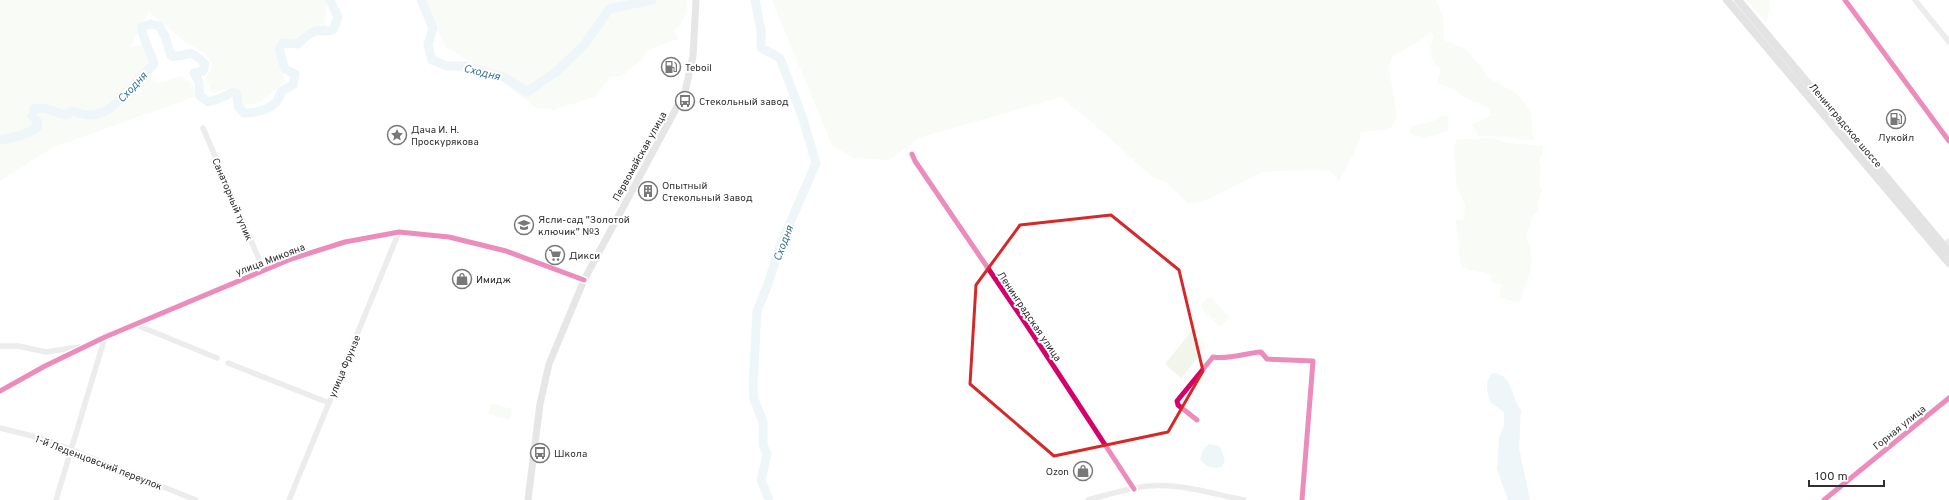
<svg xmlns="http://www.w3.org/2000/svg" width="1949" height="500" viewBox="0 0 1949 500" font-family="Overpass,sans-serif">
	<rect width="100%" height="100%" fill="#fff"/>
	<g fill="#f1f5ec">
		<path d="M0,0H327L325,27C312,29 312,32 301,37C290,42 286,37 277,50L285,82L257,104L242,105L236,87L213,93L205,80L213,65L205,54L184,41L149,12L130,47L142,45C148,56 155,68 152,80L159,83L181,76L191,83L197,96L54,147L0,181Z"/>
		<path d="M422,0H686C690,13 683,21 675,30L678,39L648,50L642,59L622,76L609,78L595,97L552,110L536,108L496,77L446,47Z"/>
		<path d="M772,0H1436L1443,16L1444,40L1465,49L1483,69L1488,78L1516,93L1526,105L1531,113L1533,140C1514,139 1497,135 1478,136L1472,124L1492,115L1488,108L1462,96L1454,89L1437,83L1441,69C1429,61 1429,49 1434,36L1430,32L1427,36L1392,57L1389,68L1397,117L1390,129L1361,132L1360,140L1339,181L1330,171L1316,169L1262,172L1206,200L1189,204L1166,182L1152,177L1104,133L1061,97L921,137L889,160L853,158L832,145Z"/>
		<path d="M1747,0H1770L1767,22H1766Z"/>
		<path d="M1440,116H1448V131C1435,135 1423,141 1410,133L1412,126L1434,121Z"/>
		<path d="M1494,138L1507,143L1543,146V153L1539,160L1541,167L1539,182L1542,190L1537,203L1539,210L1533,215L1526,237C1538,263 1528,278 1519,303L1499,298L1501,284L1491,282L1492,275L1461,267L1456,220H1464L1465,205L1456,184L1454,146L1457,139Z"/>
		<path d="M1207,298H1211L1228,315V319L1222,326L1218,325L1201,308V305Z"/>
		<path d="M1191,332L1208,346L1181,378L1165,364Z"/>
		<path d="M491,403L512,409L510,420L488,414Z"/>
	</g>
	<g fill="#d9eaf2">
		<path d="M1493,373C1515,375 1510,399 1521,410L1519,448L1530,500H1508L1497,469L1499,437L1504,426V412L1490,402C1487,392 1484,381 1493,373Z"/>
		<path d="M1209,444L1220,446L1225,461L1222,467C1212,469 1206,467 1200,459L1203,450Z"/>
	</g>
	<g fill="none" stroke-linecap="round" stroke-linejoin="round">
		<g stroke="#d9eaf2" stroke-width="9">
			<path d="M421,0L433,28L428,45L432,60L447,66H466L506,78L527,92L556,72L585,44L609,9L652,0"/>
			<path d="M755,0L761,30V48L780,58L802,116L816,163L780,246L768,284L757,311L753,385L754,399L763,422V445L767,454L761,480L769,500"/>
			<path d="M0,140C12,138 29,135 38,126L37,121L32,116L34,109C47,106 53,112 65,115L73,111C104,125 120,99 139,79C144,73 149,70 154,64C151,51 142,40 142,27L151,24L159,26L165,36L171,56C191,58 186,45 205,64L203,71L194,73L199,82L200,96L208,102L218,99L233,92L237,94L238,106L244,113C259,113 279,108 281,91L293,85L295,74L285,69L279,49L283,43L298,44C303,39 309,33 316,31C322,30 327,32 333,30L338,17L330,0"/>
		</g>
		<g stroke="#d4d4d4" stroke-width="5.5">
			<path d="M1845,0L1949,141"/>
			<path d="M1915,0L1949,42"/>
			<path d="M203,128L264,271"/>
			<path d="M912,154L915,161L1026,324L1134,489"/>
			<path d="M1944,246L1949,241"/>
			<path d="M134,324L217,358"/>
			<path d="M0,346H18L46,352L79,347"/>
			<path d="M228,363L329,403"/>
			<path d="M0,391L45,366L105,337L291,259L345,242L399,232L449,237L506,251L584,280"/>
			<path d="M1197,420L1178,405L1177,401L1213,357C1229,360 1245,353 1261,352L1267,359L1313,361L1302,500"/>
			<path d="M0,428L44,439L196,500"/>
			<path d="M56,500L105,337"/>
			<path d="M289,500L399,232"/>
			<path d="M1088,500C1107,495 1128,488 1148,486C1180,483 1213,494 1244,500"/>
			<path d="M1824,500L1949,398"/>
		</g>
		<path stroke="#c7c7c7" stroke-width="7" d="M528,500L540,404L549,364L584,280L685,92L693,56L696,0"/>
		<g stroke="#c1c1c1" stroke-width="8">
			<path d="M1727,0L1949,263"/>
			<path d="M1738,0L1949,252"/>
		</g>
		<defs>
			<g id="cycleway">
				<path d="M1845,0L1949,141"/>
				<path d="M912,154L915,161L1026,324L1134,489"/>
				<path d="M0,391L45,366L105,337L291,259L345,242L399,232L449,237L506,251L584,280"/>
				<path d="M1197,420L1178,405L1177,401L1213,357C1229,360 1245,353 1261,352L1267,359L1313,361L1302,500"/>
				<path d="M1824,500L1949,398"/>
			</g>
		</defs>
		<use href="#cycleway" stroke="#fff" stroke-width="8"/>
		<use href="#cycleway" stroke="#d6006c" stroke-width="5"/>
	</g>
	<path d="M0 0H1949V500H0ZM1111,215L1179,270L1203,371L1168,432L1054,456L970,384L976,285L1020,225Z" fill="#fff" fill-opacity=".55" fill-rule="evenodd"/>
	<path fill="none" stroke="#d62828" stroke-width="3" stroke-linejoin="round" d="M1111,215L1179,270L1203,371L1168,432L1054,456L970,384L976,285L1020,225Z"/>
	<defs>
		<symbol id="fuel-ring" viewBox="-11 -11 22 22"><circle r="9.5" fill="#fff" stroke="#787878" stroke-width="1.5"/><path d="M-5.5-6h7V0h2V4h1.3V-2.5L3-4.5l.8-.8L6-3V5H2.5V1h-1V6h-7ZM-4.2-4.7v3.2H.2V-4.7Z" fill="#787878"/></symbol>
		<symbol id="bus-ring" viewBox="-11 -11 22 22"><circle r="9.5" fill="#fff" stroke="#787878" stroke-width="1.5"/><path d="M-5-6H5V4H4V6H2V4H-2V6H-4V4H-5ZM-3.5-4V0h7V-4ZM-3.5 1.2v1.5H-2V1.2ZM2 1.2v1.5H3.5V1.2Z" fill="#787878"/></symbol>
		<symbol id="sight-ring" viewBox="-11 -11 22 22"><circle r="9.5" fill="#fff" stroke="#787878" stroke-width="1.5"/><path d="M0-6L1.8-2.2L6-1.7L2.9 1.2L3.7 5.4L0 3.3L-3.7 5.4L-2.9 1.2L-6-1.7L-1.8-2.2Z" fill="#787878"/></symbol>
		<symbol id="building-ring" viewBox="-11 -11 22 22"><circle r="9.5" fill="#fff" stroke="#787878" stroke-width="1.5"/><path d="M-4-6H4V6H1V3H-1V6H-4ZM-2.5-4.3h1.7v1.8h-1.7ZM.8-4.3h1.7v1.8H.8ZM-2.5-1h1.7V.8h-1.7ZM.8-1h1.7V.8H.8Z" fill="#787878"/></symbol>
		<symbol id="school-ring" viewBox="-11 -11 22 22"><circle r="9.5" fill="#fff" stroke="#787878" stroke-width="1.5"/><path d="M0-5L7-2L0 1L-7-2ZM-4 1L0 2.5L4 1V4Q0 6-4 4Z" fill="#787878"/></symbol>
		<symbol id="supermarket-ring" viewBox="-11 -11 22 22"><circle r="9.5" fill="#fff" stroke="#787878" stroke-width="1.5"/><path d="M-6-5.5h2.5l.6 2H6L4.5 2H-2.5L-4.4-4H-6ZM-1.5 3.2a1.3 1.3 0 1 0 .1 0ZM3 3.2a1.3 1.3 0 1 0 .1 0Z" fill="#787878"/></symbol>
		<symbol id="shop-ring" viewBox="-11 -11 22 22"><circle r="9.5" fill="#fff" stroke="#787878" stroke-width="1.5"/><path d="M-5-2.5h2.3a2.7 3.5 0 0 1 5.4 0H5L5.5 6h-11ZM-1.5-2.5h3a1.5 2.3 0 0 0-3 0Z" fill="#787878"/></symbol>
	</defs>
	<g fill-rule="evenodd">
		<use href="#fuel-ring" x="660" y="56" width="22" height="22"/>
		<use href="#bus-ring" x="674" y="90" width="22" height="22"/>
		<use href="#fuel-ring" x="1885" y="108" width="22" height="22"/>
		<use href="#sight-ring" x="386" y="124" width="22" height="22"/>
		<use href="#building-ring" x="637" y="180" width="22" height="22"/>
		<use href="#school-ring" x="513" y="214" width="22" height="22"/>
		<use href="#supermarket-ring" x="544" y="244" width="22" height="22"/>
		<use href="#shop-ring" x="451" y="268" width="22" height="22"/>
		<use href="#bus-ring" x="529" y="442" width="22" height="22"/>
		<use href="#shop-ring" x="1072" y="460" width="22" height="22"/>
	</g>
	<g text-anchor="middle" stroke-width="4" stroke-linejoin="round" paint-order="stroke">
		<g font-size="10" fill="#2f2f2f" stroke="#fff" text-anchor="start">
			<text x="685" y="71">Teboil</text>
			<text x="699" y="105">Стекольный завод</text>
			<text x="411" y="133">Дача И. Н.<tspan x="411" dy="12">Проскурякова</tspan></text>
			<text x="1896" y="141" text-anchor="middle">Лукойл</text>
			<text x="662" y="189">Опытный<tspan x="662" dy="12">Стекольный Завод</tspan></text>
			<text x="538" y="223">Ясли-сад "Золотой<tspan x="538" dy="12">ключик" №3</tspan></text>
			<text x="569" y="259">Дикси</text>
			<text x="476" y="283">Имидж</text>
			<text x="554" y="457">Школа</text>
			<text x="1069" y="475" text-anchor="end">Ozon</text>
		</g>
		<g font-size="10" fill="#2f2f2f" stroke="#fff">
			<text transform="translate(1846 125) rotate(50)" y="4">Ленинградское шоссе</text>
			<text transform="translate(639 156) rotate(-61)" y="4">Первомайская улица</text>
			<text transform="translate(233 199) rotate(67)" y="4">Санаторный тупик</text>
			<text transform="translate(270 259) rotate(-21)" y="4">улица Микояна</text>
			<text transform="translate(1030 316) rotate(56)" y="4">Ленинградская улица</text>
			<text transform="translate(344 366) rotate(-67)" y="4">улица Фрунзе</text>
			<text transform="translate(1899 427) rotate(-39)" y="4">Горная улица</text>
			<text transform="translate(99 462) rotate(21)" y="4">1-й Леденцовский переулок</text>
		</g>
		<g font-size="11" font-style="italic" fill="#3b7694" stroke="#fff">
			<text transform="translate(482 72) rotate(14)" y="4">Сходня</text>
			<text transform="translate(132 87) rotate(-47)" y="4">Сходня</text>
			<text transform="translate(783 243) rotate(-69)" y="4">Сходня</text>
		</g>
	</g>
	<path d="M1809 480v6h75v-6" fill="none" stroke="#2f2f2f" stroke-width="2"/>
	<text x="1815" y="480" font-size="12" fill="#2f2f2f" stroke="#ffffff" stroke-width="3" paint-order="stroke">100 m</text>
</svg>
